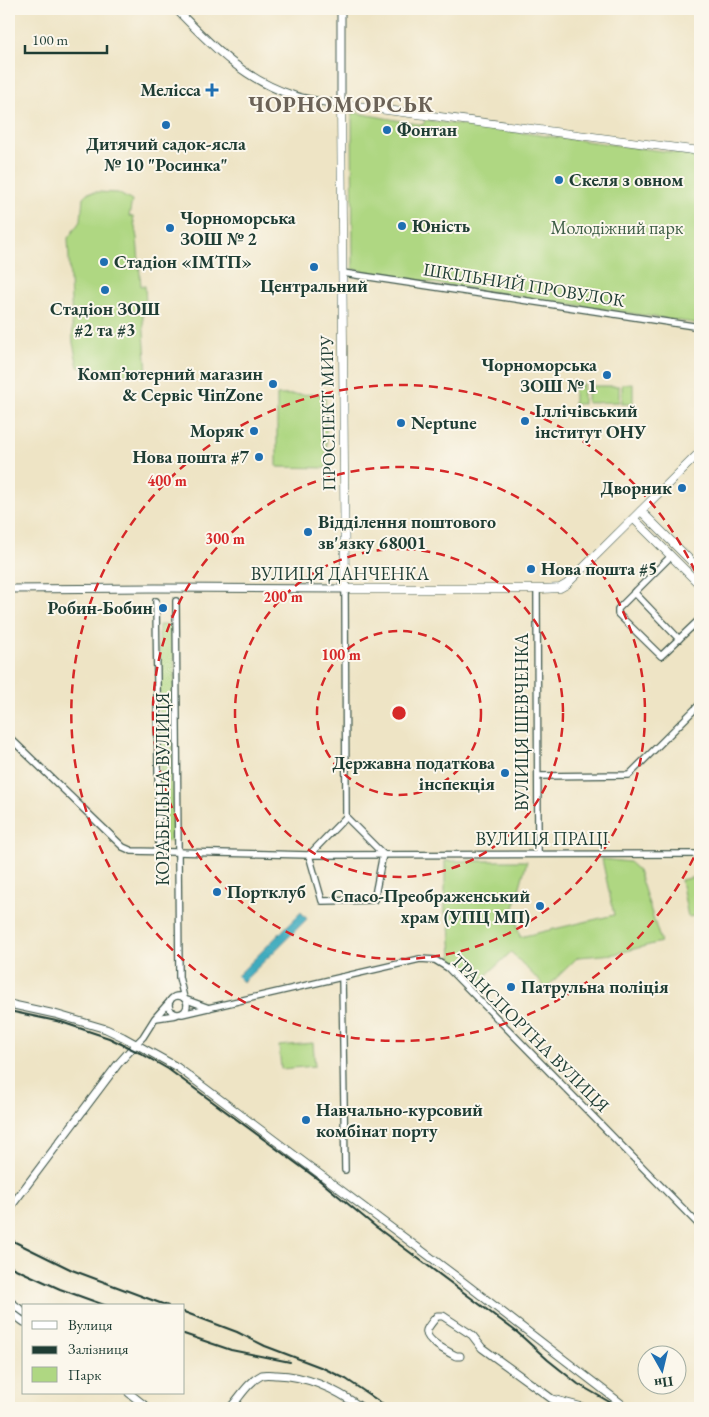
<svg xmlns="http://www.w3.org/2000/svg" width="709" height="1417" viewBox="0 0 709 1417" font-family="'EB Garamond',serif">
	<rect width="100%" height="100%" fill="#fbf7ec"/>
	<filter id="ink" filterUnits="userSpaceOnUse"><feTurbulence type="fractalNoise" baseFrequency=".02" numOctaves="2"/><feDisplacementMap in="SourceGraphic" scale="10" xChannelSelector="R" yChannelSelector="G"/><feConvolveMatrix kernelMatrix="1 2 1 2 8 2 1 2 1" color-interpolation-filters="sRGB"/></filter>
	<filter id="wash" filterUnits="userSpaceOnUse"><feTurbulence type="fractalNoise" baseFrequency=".0096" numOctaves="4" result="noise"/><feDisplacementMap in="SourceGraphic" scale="20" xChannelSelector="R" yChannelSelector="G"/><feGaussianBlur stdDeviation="1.12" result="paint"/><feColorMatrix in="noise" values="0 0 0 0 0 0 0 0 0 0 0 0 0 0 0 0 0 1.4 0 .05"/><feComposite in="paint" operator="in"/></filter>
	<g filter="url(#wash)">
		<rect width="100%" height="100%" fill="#eee4c5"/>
		<g fill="#afd782" stroke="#678a5b">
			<path d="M352,112L423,125L425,120L700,156V324L393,277L353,269Z"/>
			<path d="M96,192L118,193L132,201L129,216L133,217L137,238L141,286H145L146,305H142L147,374L118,373L78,367L73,343L68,238L81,220L83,197L87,193Z"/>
			<rect x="574" y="384" width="9" height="20"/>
			<rect x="622" y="384" width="11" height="20"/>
			<path d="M587,386H619V402L587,403Z"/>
			<path d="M325,394L327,468L277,467V395Z"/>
			<path d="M159,625H174L176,841H161Z"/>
			<path d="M602,859L629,862L638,870L661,942L615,954L578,957L546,988L511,952L475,986L452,958L450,924L445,913V861H527L514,908L520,937L614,915Z"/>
			<path d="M700,876V915L688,917L681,880Z"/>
			<path d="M313,1043L315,1066L281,1069L279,1046Z"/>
		</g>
		<path fill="#3fabbe" stroke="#2f7479" d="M301,912L307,919L243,982L237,976Z"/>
	</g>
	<g filter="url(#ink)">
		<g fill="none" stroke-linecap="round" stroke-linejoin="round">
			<defs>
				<g id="minor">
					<path d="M343,273L700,327"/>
					<path d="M671,556L618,609V614L661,656L700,619"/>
					<path d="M345,589L346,817"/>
					<path d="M537,589L538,854"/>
					<path d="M634,592L679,639"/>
					<path d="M156,601L159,852"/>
					<path d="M176,601L179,977L184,998"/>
					<path d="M9,737L123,847L132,851L309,855L700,854"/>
					<path d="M538,776L629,775L700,704"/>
					<path d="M346,817L383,854"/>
					<path d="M309,855L322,901L374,900L383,854"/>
					<path d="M309,855L346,817"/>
					<path d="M342,977L345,1170"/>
					<circle cx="178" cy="1005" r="9"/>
					<path d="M187,1000L209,1008"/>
					<path d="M182,1014L420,959L435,960L448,968L700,1226"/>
					<path d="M156,1018L176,1015"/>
					<path d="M136,1044L143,1037L155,1018L170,1001"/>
				</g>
				<g id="tertiary">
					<path d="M176,9C212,46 244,80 295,96C310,101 326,102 341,104V9"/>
					<path d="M9,589L155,588L345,589"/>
					<path d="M9,1004L55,1014L106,1029L123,1037L177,1067L457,1277L627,1408"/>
					<path d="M9,1209L118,1064L136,1044"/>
					<path d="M9,1301L24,1312"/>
					<path d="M9,1311L24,1322"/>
					<path d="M460,1356H456C448,1352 424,1340 427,1330C429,1325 434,1320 437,1316H443L472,1335L482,1348L552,1399L586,1408"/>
					<path d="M129,1393L148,1408"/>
					<path d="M230,1408C240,1397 248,1382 262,1375C267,1374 273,1375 277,1375C309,1376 337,1390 362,1408"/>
				</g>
				<g id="secondary">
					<path d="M700,151L341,104L345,589H542L560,588L567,584L700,452"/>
					<path d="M641,511L700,570"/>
					<path d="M634,519L700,585"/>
				</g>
			</defs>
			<use href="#minor" stroke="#3e564a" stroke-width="8"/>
			<use href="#tertiary" stroke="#3e564a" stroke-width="9"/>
			<use href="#secondary" stroke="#3e564a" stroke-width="9"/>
			<use href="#minor" stroke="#fff" stroke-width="5.5"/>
			<use href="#tertiary" stroke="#fff" stroke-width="7"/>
			<use href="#secondary" stroke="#fff" stroke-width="8"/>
			<g stroke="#1f3d34" stroke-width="2">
				<path d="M9,1011L61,1022L109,1038L140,1053L168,1069L319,1180L376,1227L518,1333L548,1360L578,1384L620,1408"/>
				<path d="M9,1239L72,1270L168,1306"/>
				<path d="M9,1266L60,1289L107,1306"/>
				<path d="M184,1312L237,1332L265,1346L323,1368L346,1379L389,1408"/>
				<path d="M184,1334L231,1350L290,1362"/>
			</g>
		</g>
	</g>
	<g fill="none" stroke="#d62828" stroke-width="2.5" stroke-dasharray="9 6">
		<circle cx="399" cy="713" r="82"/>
		<circle cx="399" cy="713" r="164"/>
		<circle cx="399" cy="713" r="246"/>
		<path d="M700 844A328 328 0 1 1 700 582"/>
	</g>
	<g fill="#1f6fb2" stroke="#fbf7ec" stroke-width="2">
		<path d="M209.5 82.5h5v5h5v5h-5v5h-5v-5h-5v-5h5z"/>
		<circle cx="166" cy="125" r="5"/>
		<circle cx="387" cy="130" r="5"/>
		<circle cx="559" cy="180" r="5"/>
		<circle cx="402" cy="226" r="5"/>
		<circle cx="170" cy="228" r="5"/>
		<circle cx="104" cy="262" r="5"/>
		<circle cx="314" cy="267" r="5"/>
		<circle cx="105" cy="290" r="5"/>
		<circle cx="607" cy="375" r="5"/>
		<circle cx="273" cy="384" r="5"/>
		<circle cx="525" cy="421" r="5"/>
		<circle cx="401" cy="423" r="5"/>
		<circle cx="254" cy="431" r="5"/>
		<circle cx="259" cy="457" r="5"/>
		<circle cx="682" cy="488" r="5"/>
		<circle cx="308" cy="532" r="5"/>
		<circle cx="531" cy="569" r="5"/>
		<circle cx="163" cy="608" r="5"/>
		<circle cx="505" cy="773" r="5"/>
		<circle cx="217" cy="892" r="5"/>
		<circle cx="540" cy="906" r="5"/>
		<circle cx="511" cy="987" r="5"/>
		<circle cx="306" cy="1120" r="5"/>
	</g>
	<g text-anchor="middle" stroke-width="4" stroke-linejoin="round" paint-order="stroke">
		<g font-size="18" font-weight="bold" fill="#1f3d34" stroke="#fbf7ec" text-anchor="start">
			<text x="201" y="96" text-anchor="end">Мелісса</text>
			<text x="397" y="136">Фонтан</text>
			<text x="166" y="150" text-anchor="middle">Дитячий садок-ясла<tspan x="166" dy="21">№ 10 "Росинка"</tspan></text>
			<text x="569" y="186">Скеля з овном</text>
			<text x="180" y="224">Чорноморська<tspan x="180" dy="21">ЗОШ № 2</tspan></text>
			<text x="412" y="232">Юність</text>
			<text x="114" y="268">Стадіон «ІМТП»</text>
			<text x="314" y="292" text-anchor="middle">Центральний</text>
			<text x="105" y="315" text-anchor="middle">Стадіон ЗОШ<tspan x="105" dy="21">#2 та #3</tspan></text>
			<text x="597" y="371" text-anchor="end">Чорноморська<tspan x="597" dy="21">ЗОШ № 1</tspan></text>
			<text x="263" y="380" text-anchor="end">Комп’ютерний магазин<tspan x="263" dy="21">&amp; Сервіс ЧіпZone</tspan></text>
			<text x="535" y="417">Іллічівський<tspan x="535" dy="21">інститут ОНУ</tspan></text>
			<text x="411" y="429">Neptune</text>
			<text x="244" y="437" text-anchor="end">Моряк</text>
			<text x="249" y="463" text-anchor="end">Нова пошта #7</text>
			<text x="672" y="494" text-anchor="end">Дворник</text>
			<text x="318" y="528">Відділення поштового<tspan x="318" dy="21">зв'язку 68001</tspan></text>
			<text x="541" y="575">Нова пошта #5</text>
			<text x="153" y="614" text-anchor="end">Робин-Бобин</text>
			<text x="495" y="769" text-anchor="end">Державна податкова<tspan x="495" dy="21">інспекція</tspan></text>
			<text x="227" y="898">Портклуб</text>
			<text x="530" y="902" text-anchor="end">Спасо-Преображенський<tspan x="530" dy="21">храм (УПЦ МП)</tspan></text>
			<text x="521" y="993">Патрульна поліція</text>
			<text x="316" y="1116">Навчально-курсовий<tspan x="316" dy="21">комбінат порту</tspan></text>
		</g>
		<g font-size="18" fill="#3c5c44" stroke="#fbf7ec">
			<text x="617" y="234">Молодіжний парк</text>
		</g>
		<g font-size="18" fill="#1f3d34" stroke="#fbf7ec">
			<text transform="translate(524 285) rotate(9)" y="6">ШКІЛЬНИЙ ПРОВУЛОК</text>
			<text transform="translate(328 413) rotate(-91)" y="6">ПРОСПЕКТ МИРУ</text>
			<text x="340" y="580">ВУЛИЦЯ ДАНЧЕНКА</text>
			<text transform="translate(522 722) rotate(-90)" y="6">ВУЛИЦЯ ШЕВЧЕНКА</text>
			<text transform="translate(163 789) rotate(-90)" y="6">КОРАБЕЛЬНА ВУЛИЦЯ</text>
			<text x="542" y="845">ВУЛИЦЯ ПРАЦІ</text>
			<text transform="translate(530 1033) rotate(45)" y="6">ТРАНСПОРТНА ВУЛИЦЯ</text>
		</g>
		<g font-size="22" font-weight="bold" letter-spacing="1" fill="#6b6257" stroke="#fbf7ec">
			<text x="341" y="112">ЧОРНОМОРСЬК</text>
		</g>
	</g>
	<circle cx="399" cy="713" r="8" fill="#d62828" stroke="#fbf7ec" stroke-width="2.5"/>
	<g font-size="15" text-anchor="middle" font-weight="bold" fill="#d62828" stroke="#fbf7ec" stroke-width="4" stroke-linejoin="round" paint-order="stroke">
		<text x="167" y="486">400 m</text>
		<text x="225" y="544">300 m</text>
		<text x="283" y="602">200 m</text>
		<text x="341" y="660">100 m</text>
	</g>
	<rect width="709" height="1417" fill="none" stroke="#fbf7ec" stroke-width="30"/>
	<rect x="22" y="1304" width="162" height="90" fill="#fbf7ec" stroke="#a3ada2"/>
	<rect x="32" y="1321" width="25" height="8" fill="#ffffff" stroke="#a3ada2"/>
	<text x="68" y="1330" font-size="15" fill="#1f3d34">Вулиця</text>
	<rect x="32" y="1346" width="25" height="8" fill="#1f3d34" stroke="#a3ada2"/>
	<text x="68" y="1354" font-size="15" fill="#1f3d34">Залізниця</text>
	<rect x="32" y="1367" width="25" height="15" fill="#afd782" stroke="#a3ada2"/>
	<text x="68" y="1380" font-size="15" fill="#1f3d34">Парк</text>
	<g transform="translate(662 1370) rotate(172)"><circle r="24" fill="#fbf7ec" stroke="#a3ada2"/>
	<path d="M0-4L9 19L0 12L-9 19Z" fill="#1f6fb2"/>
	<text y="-8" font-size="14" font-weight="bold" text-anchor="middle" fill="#1f3d34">Пн</text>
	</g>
	<path d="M25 45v8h82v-8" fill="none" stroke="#1f3d34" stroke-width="2.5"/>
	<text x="32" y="45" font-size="15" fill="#1f3d34" stroke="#fbf7ec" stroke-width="4" paint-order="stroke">100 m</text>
</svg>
